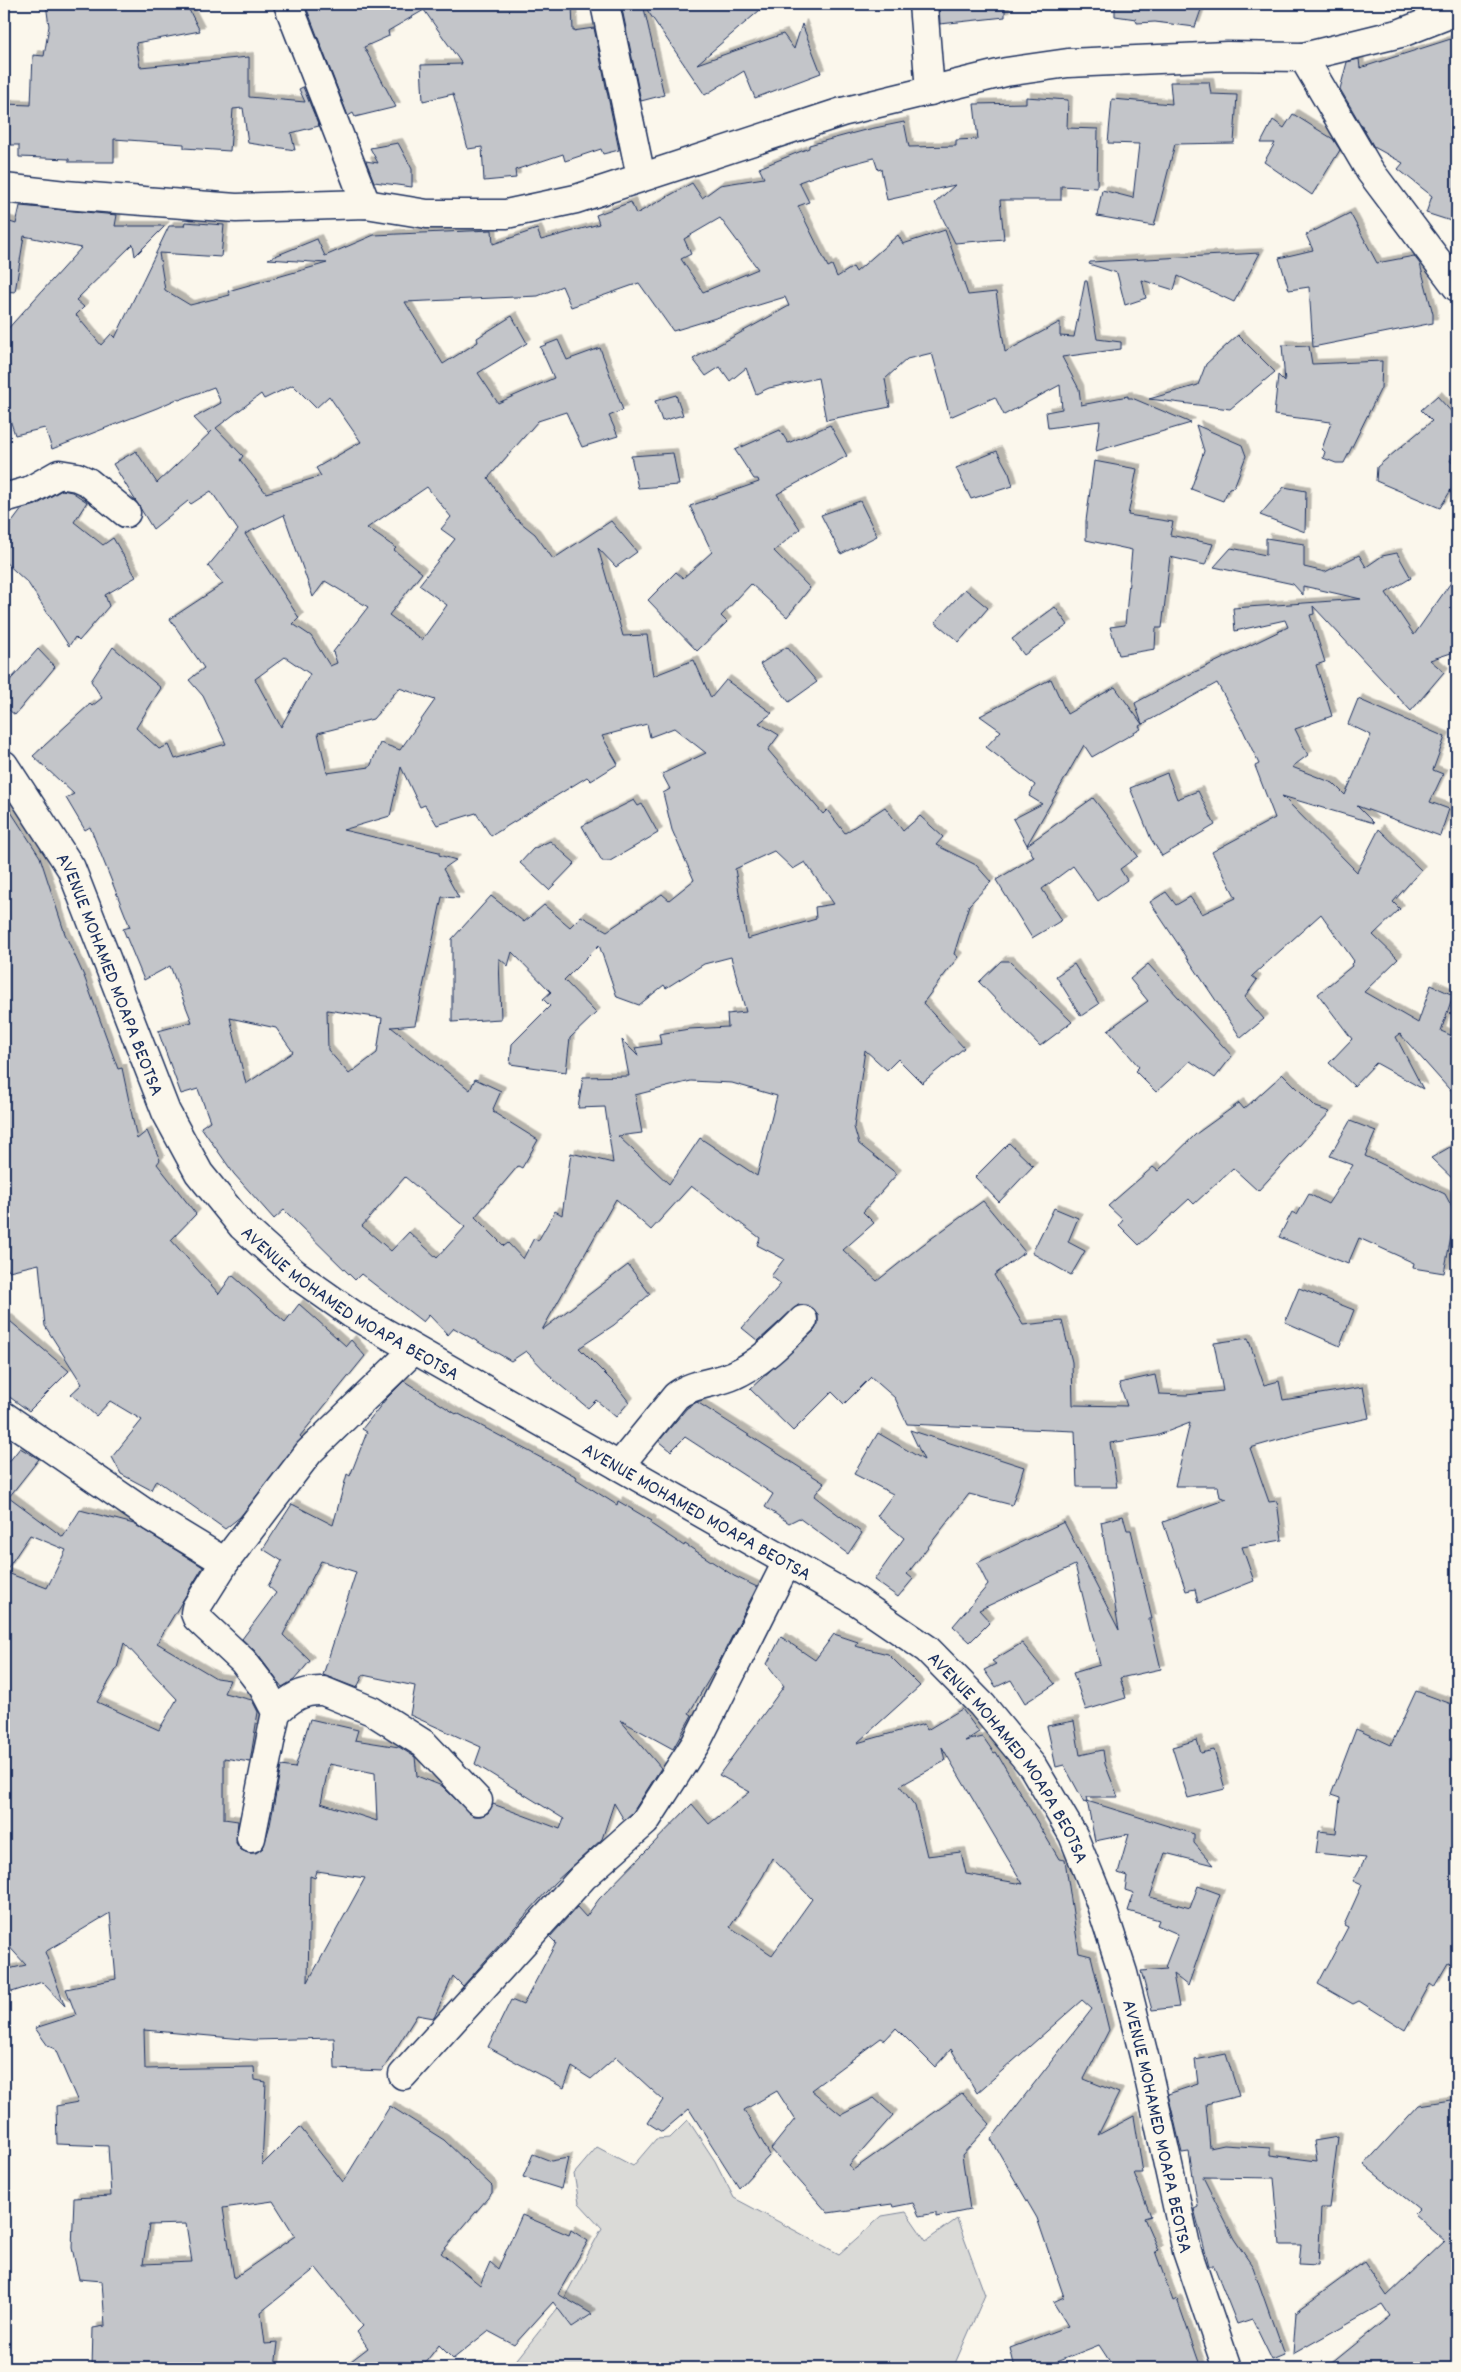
<svg xmlns="http://www.w3.org/2000/svg" width="1461" height="2372" viewBox="0 0 1461 2372" font-family="Dekko,sans-serif">
	<defs>
		<filter id="shadow"><feDropShadow dx="4.5" dy="-4.5" stdDeviation="0" flood-color="#0004"/></filter>
	</defs>
	<rect width="100%" height="100%" fill="#fbf7ec"/>
	<filter id="ink" filterUnits="userSpaceOnUse"><feTurbulence type="fractalNoise" baseFrequency=".02" numOctaves="2"/><feDisplacementMap in="SourceGraphic" scale="10" xChannelSelector="R" yChannelSelector="G"/><feConvolveMatrix kernelMatrix="1 2 1 2 8 2 1 2 1" color-interpolation-filters="sRGB"/></filter>
	<g filter="url(#ink)">
		<path fill="#dadad7" stroke="#7a849a" d="M688,2120L715,2161L734,2198L839,2254L882,2216L906,2212L926,2241L957,2219L985,2295L953,2368H510L561,2304L602,2228L579,2203L574,2174L597,2147L633,2166L656,2139L670,2138Z"/>
		<g fill="#c3c5c9" stroke="#1b2f5e" fill-rule="evenodd" filter="url(#shadow)">
			<path d="M46,4H186L200,31L136,43L140,67L249,57V97L305,102L299,89L303,87L319,126L291,133L295,150L248,143L243,108L233,109L230,151L184,148V144L114,139V162H69V159L19,157V145H4V104L31,105L33,55L44,56L49,26Z"/>
			<path d="M305,4H572L573,31L594,28L619,150L603,154L601,149L565,161L563,154L515,170L516,178L484,181L482,147L468,149L453,94L423,101L421,65L462,64L424,10L388,31L389,36L364,47L396,107L355,117L353,113L348,116Z"/>
			<path d="M621,4H643L664,95L641,101Z"/>
			<path d="M643,4H767L697,64L783,34L794,49L802,24L821,73L755,98L744,71L705,95Z"/>
			<path d="M939,4H1005V17L940,24Z"/>
			<path d="M1115,4H1203L1195,27L1155,22L1137,23L1136,19L1115,16Z"/>
			<path d="M1457,37V223L1426,213L1432,196L1398,169L1403,163L1374,147L1340,89L1347,62L1359,59L1360,68Z"/>
			<path d="M1170,82H1209L1211,94L1237,95L1234,143L1175,144L1154,226L1097,216L1102,190L1133,198L1139,144L1108,143L1112,99L1172,104Z"/>
			<path d="M1026,97L1068,100L1067,128L1098,129L1097,188L1061,186V200H1000L1004,239L955,243L935,203L955,185L887,200L881,169L878,170L874,158L840,167L799,182L809,202L798,206L828,267L832,265L837,277L853,267L856,272L898,235L903,244L945,230L968,295L996,292L1005,352L1060,322V336L1074,337L1085,281H1087L1097,339L1121,342V349L1062,357L1079,389L1081,405L1128,396V398H1132L1191,423L1096,451L1100,421L1048,428L1046,412L1062,409L1060,385L1004,415L995,397L950,417L932,353L907,359L885,379L890,407L826,420L818,378L769,388L756,394L746,368L730,381L720,367L706,376L693,359L789,306L785,297L673,331L639,283L571,307L562,286L538,296L405,302L443,364L478,342L477,338L512,316L527,343L478,373L498,403L554,378L540,347L558,340L567,360L600,348L623,410L609,416L618,436L582,447L566,412L538,421L488,478L515,518L535,534L553,559L611,521L637,552L616,567L598,548L623,636L647,635L653,676L694,660L711,698L726,680L772,713L759,723L779,735L768,750L823,814L827,810L845,833L885,807L903,831L920,816L943,837L936,845L976,865L991,882L969,905L954,954L958,957L923,1003L964,1048L922,1083L898,1059L887,1070L865,1050L854,1127L859,1144L897,1174L863,1212L874,1223L843,1250L877,1281L921,1246L983,1201L1025,1252L994,1275L1023,1325L1062,1321L1072,1362L1073,1405L1127,1406L1119,1383L1155,1375L1159,1394L1186,1395L1223,1391L1214,1343L1248,1338L1264,1385L1279,1381L1283,1400L1363,1387L1369,1418L1313,1430L1250,1448L1269,1502L1277,1501L1282,1540L1242,1547L1254,1581L1198,1603L1195,1589L1186,1591L1163,1522L1227,1499L1220,1497L1218,1486H1175L1190,1423L1156,1436L1110,1443L1117,1487H1077L1075,1431L907,1424L895,1398L871,1377L844,1404L832,1392L793,1431L750,1389L814,1331L818,1324V1315L814,1309L807,1305H798L758,1341L742,1328L781,1284L771,1276L784,1259L757,1245L760,1238L691,1186L651,1230L616,1199L542,1330L628,1265L650,1294L614,1325L579,1348L615,1384L629,1402L616,1417L596,1400L588,1408L555,1381L526,1351L511,1361L454,1328L448,1335L429,1315L423,1322L361,1274L355,1280L284,1210L274,1219L234,1174L201,1127L210,1121L198,1089L181,1094L158,1031L192,1022L170,966L144,980L123,929L130,927L90,827L85,830L66,798L74,794L33,756L90,704L92,706L102,698L91,681L113,647L161,688L136,728L159,749L169,745L175,759L226,744L203,696L189,680L204,668L170,619L223,584L208,566L238,530L211,491L191,504L188,501L153,529L113,464L136,451L157,483L212,431L209,434L194,418L221,403L214,387L179,400L177,399L157,408L52,449L45,428L15,435L4,401V333L81,248L24,236L15,292L4,291V220L16,224L20,206L117,215L115,226H165L135,256L133,244L76,300L84,307L76,315L101,345L111,334L115,338L169,226H184L185,222L224,225L221,257L159,253L165,290L190,305L230,295L228,291L327,263L268,259L317,239L325,256L374,235L492,230L493,244L537,229L541,240L599,224L596,215L631,202L636,214L692,183L702,198L720,185L764,178L759,168L809,148V145L865,130L904,122L909,147L956,146V140L978,139L974,104L1026,103ZM720,218L758,269L703,292L681,259L691,254L684,239ZM293,385L316,408L329,396L361,442L316,468L321,476L266,493L240,460L243,456L216,428L261,394L264,399ZM427,487L451,517L441,529L455,539L419,585L447,605L422,640L389,615L422,573L394,550L396,548L367,528ZM284,515L313,597L325,581L368,607L333,652L337,663L330,666L311,636L293,624L299,618L245,534ZM285,657L310,674L281,727L255,679ZM399,688L435,700L400,750L380,743L370,767L327,773L318,733L373,719ZM647,724L650,737L674,728L706,753L662,774L670,789L663,793L672,830L694,880L669,900L662,894L607,931L581,916L570,927L544,905L524,922L491,896L452,939V1022L501,1019L499,958L508,966L512,952L551,992L543,999L550,1006L512,1044L510,1064L566,1072L570,1038L596,1013L564,980L599,945L617,997L639,1005L664,985L666,988L704,964L731,957L746,1012L727,1014L728,1027L689,1029L659,1034L661,1044L635,1048L638,1056L622,1040L629,1076L583,1077L578,1108L605,1107L613,1163L571,1153L562,1215L555,1211L538,1241L534,1238L523,1259L508,1243L504,1246L475,1217L518,1166L522,1168L538,1140L493,1112H496L493,1109L501,1091L475,1079L470,1090L391,1027L415,1025L442,897L459,898L443,869L456,860L439,855V852L343,830L390,816L401,767L420,807L425,805L437,825L476,813L491,836L587,777L591,781L618,764L602,736ZM774,851L793,869L805,862L834,904L815,907L816,919L747,939L735,869ZM327,1010L382,1018L377,1053L349,1074L328,1050ZM230,1018L276,1028L293,1052L246,1084ZM691,1081L732,1083L777,1096L757,1176L700,1138L669,1184L618,1136L642,1133L635,1095ZM405,1177L465,1227L437,1258L409,1232L391,1251L362,1226Z"/>
			<path d="M1293,114L1333,139L1340,150L1312,195L1264,162L1275,143H1261L1273,120L1284,128Z"/>
			<path d="M398,143L412,169V187L374,182L366,161L378,163L370,148Z"/>
			<path d="M1350,213L1377,263L1414,256L1420,264L1433,314V323L1313,347L1309,287L1289,290L1279,258L1313,250L1306,235Z"/>
			<path d="M1260,253L1234,302L1178,276L1174,290L1142,280L1146,298L1125,305L1117,273L1089,264L1090,262Z"/>
			<path d="M1238,335L1275,372L1230,409L1149,399L1198,385L1206,364Z"/>
			<path d="M1282,345L1309,346L1312,364L1382,361L1381,388L1344,463H1336L1323,458L1325,452L1322,449L1331,422L1274,415L1278,375L1285,382Z"/>
			<path d="M676,395L683,415L662,421L655,401Z"/>
			<path d="M1437,396L1457,418V448L1450,461L1457,466V480L1440,508L1376,481L1377,467L1432,421L1421,410Z"/>
			<path d="M830,425L847,456L777,494L800,529L774,551L810,588L787,617L751,584L721,616L727,622L697,651L648,600L676,572L683,578L712,552L690,506L759,482L758,479H754L735,450L780,430L788,443Z"/>
			<path d="M1196,425L1242,445L1246,456L1234,487L1229,488L1223,501L1191,489L1204,451Z"/>
			<path d="M997,451L1009,473L1013,486L971,499L956,468Z"/>
			<path d="M673,453L679,485L638,488L631,456Z"/>
			<path d="M1094,461L1137,469L1128,515L1173,522L1170,535L1213,544L1205,565L1170,557L1162,628H1156L1155,649L1119,655L1110,627L1125,625L1132,550L1086,540V521Z"/>
			<path d="M1284,487L1306,491L1305,532L1260,515Z"/>
			<path d="M62,490L72,492L87,502L74,522L103,545L113,538L136,577L105,595L109,606L79,641L75,637L69,646L28,583L4,561V533L22,509L36,505Z"/>
			<path d="M860,501L877,536L841,554L821,515Z"/>
			<path d="M1266,538L1304,544V567L1325,572L1359,555L1366,567L1382,556L1397,553L1411,578L1386,593L1414,635L1457,574V651L1430,660L1444,672L1411,711L1313,606L1314,614L1310,615L1325,662L1316,665L1332,716L1295,729L1308,755L1292,767L1333,783L1345,795L1371,735L1348,724L1358,699L1445,737L1433,770L1443,774L1430,802L1449,809L1440,836L1357,806L1374,823L1282,796L1357,872L1379,829L1421,870L1393,902L1400,909L1373,935L1398,959L1364,992L1418,1023L1431,985L1453,995L1441,1031L1457,1038V1098L1400,1034L1396,1037L1423,1089L1376,1063L1354,1086L1329,1063L1352,1039L1318,994L1352,966L1351,964L1354,961L1321,914L1252,976L1257,980L1245,997L1264,1019L1241,1038L1150,902L1166,892L1176,905L1190,897L1202,914L1236,898L1212,852L1275,818L1255,766L1259,764L1242,728L1217,683L1139,726L1141,729L1092,757L1084,745L1027,845L1013,819L1042,804L1029,796L1035,785L986,747L1001,731L980,716L1051,679L1067,714L1115,687L1142,724L1135,703L1174,682L1288,627L1285,620L1235,631L1233,608L1361,599L1303,586V595L1293,584L1214,567L1231,548L1266,555Z"/>
			<path d="M965,589L988,608L959,642L935,622Z"/>
			<path d="M1055,607L1068,625L1024,655L1012,639Z"/>
			<path d="M787,647L817,682L789,702L760,664Z"/>
			<path d="M38,649L55,667L15,715L4,706V687Z"/>
			<path d="M1167,773L1177,799L1198,791L1215,825L1162,856L1151,839L1130,788Z"/>
			<path d="M1093,798L1138,856L1120,869L1127,880L1098,901L1073,866L1042,889L1062,920L1032,938L996,880L1034,857L1027,845Z"/>
			<path d="M634,800L638,806L642,804L658,833L610,861H602L582,826Z"/>
			<path d="M4,801L40,857L65,934L84,976L118,1069L122,1068L137,1139L147,1131L160,1160L157,1164L196,1214L171,1240L219,1294L232,1275L285,1322L299,1304L346,1346L351,1340L365,1356L300,1436L302,1438L240,1517L225,1529L156,1480L151,1490L121,1474L112,1457L142,1420L110,1401L96,1416L71,1394L82,1384L45,1326L39,1264L9,1271L4,1263Z"/>
			<path d="M550,841L575,863L549,890L520,863L533,849Z"/>
			<path d="M1001,961H1009L1072,1022L1040,1046L979,982Z"/>
			<path d="M1074,964L1099,1004L1081,1016L1056,976Z"/>
			<path d="M1148,964L1232,1056L1215,1078L1190,1061L1156,1092L1135,1071L1139,1067L1108,1030L1148,1001L1130,979Z"/>
			<path d="M1283,1074L1316,1107L1330,1112L1258,1191L1233,1168L1194,1204L1189,1199L1139,1245L1119,1225L1123,1220L1108,1206L1153,1167L1158,1171L1196,1134L1239,1103L1244,1109Z"/>
			<path d="M1350,1121L1376,1131L1365,1156L1445,1194L1457,1217V1225L1453,1227L1444,1273L1413,1268L1414,1263L1359,1238L1348,1264L1279,1237L1292,1212L1297,1215L1309,1194L1328,1204L1353,1165L1330,1156Z"/>
			<path d="M1009,1143L1033,1166L999,1202L975,1177Z"/>
			<path d="M1457,1143V1183L1431,1158Z"/>
			<path d="M1054,1208L1078,1218L1068,1242L1085,1251L1071,1275L1032,1253Z"/>
			<path d="M1299,1288L1354,1310L1340,1346L1285,1322Z"/>
			<path d="M4,1316L69,1371L29,1411L4,1393Z"/>
			<path d="M404,1381L456,1414L457,1413L577,1477L576,1479L617,1505L618,1501L652,1521L651,1524L684,1546L685,1544L734,1576L757,1587L717,1666L689,1713L692,1715L673,1749L620,1720L661,1768L633,1812L624,1820L614,1803L602,1839L554,1883L463,1986L453,1976L434,2018L417,2015L382,2071L335,2069L334,2038L254,2040L144,2030L145,2069L254,2067L255,2080L266,2082L262,2165L300,2127L343,2182L390,2106L444,2140L492,2186V2193L441,2253L480,2285L490,2262L498,2269L522,2215L569,2235L571,2230L588,2241L558,2294L592,2314L572,2327L553,2302L514,2345L488,2331L453,2359L439,2345L421,2368H342L368,2348L357,2332L363,2326L316,2268L261,2312L265,2344L278,2343L275,2368H92L93,2328L105,2326L102,2281L79,2279L72,2248L74,2198L111,2196L108,2146L57,2144L56,2106L78,2102L55,2049L48,2046L35,2028L76,2015L66,1989L116,1979L110,1913L45,1952L65,2006L42,1982L12,1992L4,1977V1970L26,1965L4,1941V1468L20,1448L39,1459L9,1497L63,1537L80,1510L134,1524L203,1567L157,1643L216,1678L230,1680L224,1693L252,1700L258,1712L250,1762L224,1758V1819L238,1821L236,1843L241,1850L248,1853H256L263,1848L270,1825L281,1766L295,1768L310,1719L358,1730L355,1740L399,1747L415,1757L417,1776L442,1786L473,1816H481L488,1813L493,1804L560,1829L564,1819L475,1764L481,1747L410,1715L415,1686L363,1675L357,1688L323,1675L356,1572L321,1561L283,1635L310,1661L294,1680L282,1687L255,1651L242,1639L276,1593L268,1586L282,1561L263,1549L292,1504L333,1525L347,1474L350,1476L367,1432L362,1429L386,1399ZM30,1535L66,1550L47,1588L5,1572ZM124,1643L177,1699L159,1730L97,1702L117,1668ZM329,1764L375,1773L377,1821L321,1803ZM317,1871L365,1878L308,1982L310,1876L315,1878ZM273,2201L295,2236L234,2278L223,2208ZM186,2224L192,2262L143,2264L149,2225Z"/>
			<path d="M697,1402L824,1483L814,1496L862,1533L848,1554L799,1518L789,1523L765,1507L773,1494L685,1437L671,1451L659,1441L687,1408Z"/>
			<path d="M910,1430L1024,1467L1012,1505L969,1494L907,1574L913,1579L898,1597L874,1580L904,1538L877,1516L893,1494L854,1474L878,1433L924,1460Z"/>
			<path d="M1123,1516L1127,1530H1131L1152,1619H1149L1161,1669L1120,1678L1126,1698L1086,1710L1073,1673L1100,1665L1075,1565L979,1610L990,1622L970,1642L953,1626L988,1585L977,1563L1064,1522L1119,1630L1101,1522Z"/>
			<path d="M834,1634L858,1642L855,1646L888,1654L920,1686L857,1743L924,1724L927,1730L962,1709L979,1732L965,1741L983,1737L994,1753L996,1752L1059,1859L1065,1860L1079,1953L1091,1956L1109,2030L1084,2079L1119,2093L1098,2135L1134,2116L1143,2173H1134L1151,2216L1144,2218L1158,2250L1155,2251L1173,2301L1177,2299L1201,2368H1114L1099,2345L1041,2368H1015L1010,2348L1068,2326L1053,2302L1064,2297L1037,2218L991,2139L1092,2009L1082,2000L977,2093L951,2049L935,2067L896,2028L885,2040L881,2038L811,2090L841,2115L874,2098L893,2115L849,2165L853,2170L962,2093L990,2124L962,2155L970,2210L936,2217V2213L919,2216L913,2203L893,2207L892,2204L828,2213L771,2149L795,2119L777,2091L744,2110L770,2155L739,2188L689,2109L662,2132L648,2123L663,2100L616,2057L591,2079L572,2067L564,2088L488,2047L511,2000L523,2005L556,1943L550,1937L577,1907L586,1917L599,1899L692,1804L709,1824L750,1792L719,1775L784,1686L767,1664L781,1637L815,1660ZM942,1747L1008,1859L1023,1884L966,1874L961,1852L927,1856L915,1806L900,1786L945,1761ZM772,1858L812,1899L772,1955L730,1927L763,1876Z"/>
			<path d="M1022,1643L1055,1684L1025,1703L1011,1680L996,1687L984,1670L996,1664L992,1661Z"/>
			<path d="M1416,1691L1457,1706V1966L1448,1963L1434,1987L1430,1984L1405,2030L1359,2001L1353,2004L1318,1984L1348,1927L1344,1925L1362,1885L1353,1881L1366,1858L1316,1853L1319,1831L1336,1833L1340,1798L1331,1795L1356,1729L1391,1745Z"/>
			<path d="M1074,1721L1080,1755L1103,1750L1105,1764L1118,1797H1087L1088,1801L1084,1802L1064,1765L1056,1767L1047,1726Z"/>
			<path d="M1197,1740L1201,1753L1214,1750L1225,1789L1188,1798L1172,1747Z"/>
			<path d="M1087,1801L1194,1834V1843L1213,1865L1165,1853L1150,1897L1190,1908L1198,1886L1220,1894L1188,1986L1173,1974L1179,2007L1152,2010L1141,1971L1167,1969L1165,1967L1178,1934L1157,1925L1159,1920L1128,1911L1134,1893L1125,1890L1127,1876L1118,1873L1129,1834L1095,1841Z"/>
			<path d="M1226,2054L1239,2096L1206,2104L1210,2148L1224,2145L1270,2148V2155L1317,2161L1314,2141L1338,2137L1329,2208H1321L1318,2265L1299,2264L1301,2245H1280L1274,2178L1203,2177L1234,2239L1253,2267L1284,2355L1272,2360L1252,2319L1237,2324L1214,2266H1209L1194,2209L1198,2207L1189,2152L1182,2153L1168,2094L1198,2084L1195,2060Z"/>
			<path d="M1457,2099V2368H1326L1390,2316L1382,2304L1293,2354L1296,2312L1364,2262L1387,2296L1445,2241L1414,2214L1419,2209L1364,2165L1419,2105Z"/>
			<path d="M533,2154L551,2161L568,2158L561,2189L523,2177Z"/>
		</g>
		<g fill="none" stroke-linecap="round" stroke-linejoin="round">
			<defs>
				<g id="minor">
					<path d="M288,4L366,204"/>
					<path d="M605,4L641,177"/>
					<path d="M923,4L930,91"/>
					<path d="M1303,57L1370,171L1457,287"/>
					<path d="M4,188L65,195L236,208L366,204L427,214H506L576,199L842,112L1006,72L1068,63L1227,56L1303,57L1401,33L1457,11"/>
					<path d="M4,498L29,491L59,474L77,477L88,482L126,513"/>
					<path d="M4,1416L151,1517L225,1562"/>
					<path d="M619,1466L676,1396C692,1383 715,1384 734,1375C761,1363 783,1340 803,1320"/>
					<path d="M276,1712C291,1698 302,1690 323,1691L372,1711L424,1744L478,1801"/>
					<path d="M251,1838L276,1712L263,1687L243,1661L197,1618L195,1613L196,1608L225,1562L309,1452L413,1351"/>
					<path d="M403,2075L583,1877L645,1822L696,1743L787,1562"/>
				</g>
				<g id="major">
					<path id="s1" d="M4,765L71,868L166,1112L199,1173L242,1226L294,1273L352,1314L858,1602L927,1649L982,1705L1033,1767L1073,1835L1099,1899L1123,1973L1145,2060L1187,2251L1227,2368"/>
				</g>
			</defs>
			<use href="#minor" stroke="#1b2f5e" stroke-width="31"/>
			<use href="#major" stroke="#1b2f5e" stroke-width="31"/>
			<use href="#minor" stroke="#fbf7ec" stroke-width="28"/>
			<use href="#major" stroke="#fbf7ec" stroke-width="28"/>
		</g>
	</g>
	<g text-anchor="middle" stroke-width="4" stroke-linejoin="round" paint-order="stroke">
		<g font-size="20" fill="#1b2f5e" stroke="#fbf7ec">
			<text dy="7" stroke="none"><textPath href="#s1" startOffset="236">AVENUE MOHAMED MOAPA BEOTSA</textPath></text>
			<text dy="7" stroke="none"><textPath href="#s1" startOffset="656">AVENUE MOHAMED MOAPA BEOTSA</textPath></text>
			<text dy="7" stroke="none"><textPath href="#s1" startOffset="1061">AVENUE MOHAMED MOAPA BEOTSA</textPath></text>
			<text dy="7" stroke="none"><textPath href="#s1" startOffset="1466">AVENUE MOHAMED MOAPA BEOTSA</textPath></text>
			<text dy="7" stroke="none"><textPath href="#s1" startOffset="1871">AVENUE MOHAMED MOAPA BEOTSA</textPath></text>
		</g>
	</g>
	<rect width="1461" height="2372" fill="none" stroke="#fbf7ec" stroke-width="20"/>
	<rect x="10" y="10" width="1441" height="2352" fill="none" stroke="#1b2f5e" stroke-width="2" filter="url(#ink)"/>
</svg>
